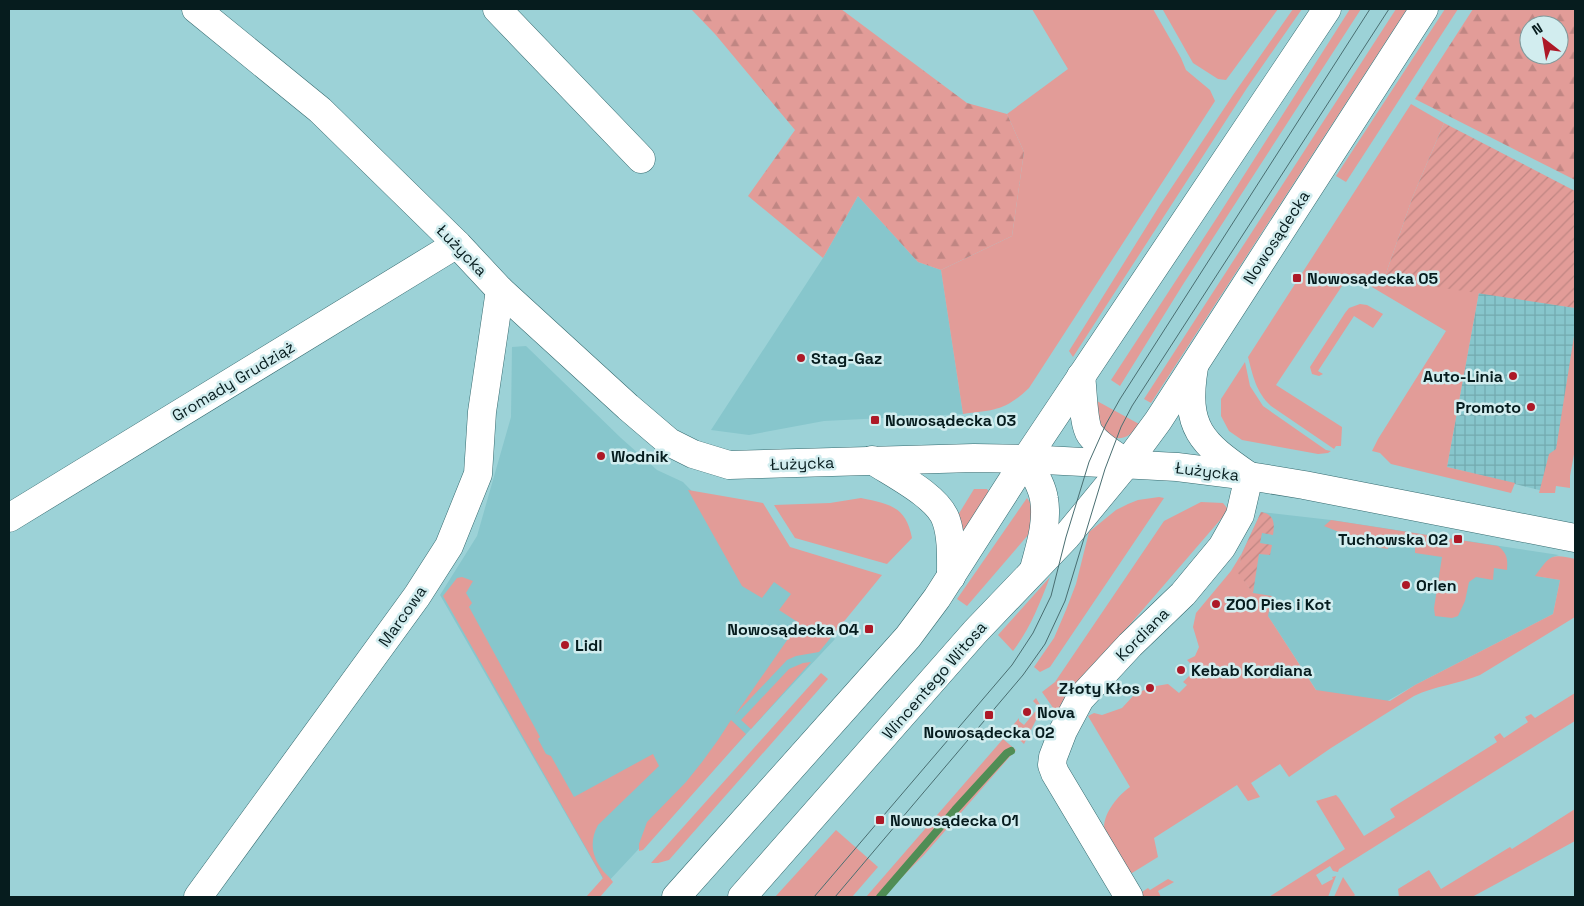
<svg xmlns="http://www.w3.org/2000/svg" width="1584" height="906" viewBox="0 0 1584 906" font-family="'Space Grotesk',sans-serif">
	<defs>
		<pattern id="industrial-grid" width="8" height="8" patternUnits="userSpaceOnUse" patternTransform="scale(1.25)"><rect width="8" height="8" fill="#87c6cc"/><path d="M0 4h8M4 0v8" fill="none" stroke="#73aaaf"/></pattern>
		<pattern id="forest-firs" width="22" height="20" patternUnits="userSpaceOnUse" patternTransform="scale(1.25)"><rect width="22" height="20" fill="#e29c98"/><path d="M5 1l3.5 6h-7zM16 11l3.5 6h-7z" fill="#c08683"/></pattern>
		<pattern id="garden-furrows" width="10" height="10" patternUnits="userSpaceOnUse" patternTransform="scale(1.25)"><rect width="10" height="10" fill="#e29c98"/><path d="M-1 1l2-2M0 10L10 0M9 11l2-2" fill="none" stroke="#c08683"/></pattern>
	</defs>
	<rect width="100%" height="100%" fill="#9cd2d7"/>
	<g fill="#87c6cc">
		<path d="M858,196L918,262L941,270L963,414L824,421L749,435L711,430L823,258Z"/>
		<path d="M526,346L621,438L657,470L683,482L835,639L606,884L440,595L477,536L511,417L512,347Z"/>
		<path d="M1261,512L1331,520L1559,555L1553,557L1536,576L1560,580L1553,614L1415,685L1341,728L1253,593L1242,553Z"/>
	</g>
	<path fill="url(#industrial-grid)" d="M1479,292L1575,308V354L1551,493L1447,467Z"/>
	<g fill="#e29c98">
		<path d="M1032,9H1153L1181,58L1186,70L1210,90L1215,101L1029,388C1005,411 994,410 963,414L941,270L1012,236L1024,152L1007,114L1068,69Z"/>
		<path d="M1164,9H1278L1226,80L1218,79L1193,63L1163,10Z"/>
		<path d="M1293,9H1302L1247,88L1073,357L1069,351L1160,205L1233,95Z"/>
		<path d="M1350,9H1361L1182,286L1120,386L1111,380L1218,216Z"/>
		<path d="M1396,9H1407L1151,403L1144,399Z"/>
		<path d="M1445,9H1458L1346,182L1336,176Z"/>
		<path d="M1411,104L1444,123L1413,196L1384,279L1479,292L1447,467L1515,483L1511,493L1391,464L1380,453L1372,451L1378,439L1446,331L1350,274L1276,385L1342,427L1341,446H1336L1334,449L1271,406C1256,392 1253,376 1248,357Z"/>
		<path d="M1360,304L1367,305L1383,314L1373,328L1354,316L1318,371L1323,374L1319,376L1312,374L1310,367L1345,313L1349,308Z"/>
		<path d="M1575,330V449L1570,476V488L1556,486L1555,493H1539L1549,454L1556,449Z"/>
		<path d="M1245,362L1250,386L1263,406L1326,450L1331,451L1328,453L1318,454L1242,440L1229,431L1221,416V399Z"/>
		<path d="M1097,401L1139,424C1129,439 1121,441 1104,435L1093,409Z"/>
		<path d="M974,489H987L989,492L962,534L955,520Z"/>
		<path d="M688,490L763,503L790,547L882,575L819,652L796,656L787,660L735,715L799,623L779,610L791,594L774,582L762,598L742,586Z"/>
		<path d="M1159,497L1164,498L1050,667L1040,672L1034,667L1054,638L1066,610L1076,584L1089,532L1116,510L1128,504L1138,500Z"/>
		<path d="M861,498C889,504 906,506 912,538L887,564L795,538L774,505L830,503Z"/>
		<path d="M1027,498L1035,510L1028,535L967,606L957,599Z"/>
		<path d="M1201,502L1223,503L1227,508V512L1114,643L1056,712L1042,692L1055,682L1164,521Z"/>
		<path d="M1331,520L1498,546C1507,553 1508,559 1507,570L1494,568L1493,580L1476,577L1469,582L1465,601L1458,616L1452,618L1435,616L1434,608L1442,557L1415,553V546L1389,543L1388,549L1376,547L1324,526Z"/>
		<path d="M1242,553L1239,573L1253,593L1272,596L1268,616L1316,690L1390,701L1415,685L1553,614L1560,580L1535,576C1550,556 1550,553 1575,559V617L1480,675C1458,684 1435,686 1414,696L1331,748L1289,777L1280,764L1251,783L1260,797L1248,801L1237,785L1154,838L1158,857L1132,873H1129C1122,861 1112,849 1106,836C1098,819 1117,796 1130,787L1088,716L1094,713L1102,715L1122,708L1134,695L1150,687L1168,684L1179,693L1187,685L1183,682L1196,669L1187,660L1195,656L1199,647L1193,627L1196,613L1231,571Z"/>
		<path d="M462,577L473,581L466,593L472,603L469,607L540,737L538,739L546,754L551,756L574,797L653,754L659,766L598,825C590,840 591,854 601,868C605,874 609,876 613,882L600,897H586L603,878L443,596L457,578Z"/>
		<path d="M1050,577C1039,605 1031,627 1013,651L998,635Z"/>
		<path d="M811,662L751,729L741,720L789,669L803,663Z"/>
		<path d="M821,673L828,679L669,860L658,863H651Z"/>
		<path d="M1575,693V721L1339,869L1338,872L1333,871L1330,866L1316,875L1322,885L1333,879L1332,877L1336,876L1328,897H1269L1345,849L1316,801L1336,795L1339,798L1364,836L1395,817L1390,809L1497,742L1494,737L1500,733L1504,738L1528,722L1525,717L1531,714L1535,718Z"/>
		<path d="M1036,698L1042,708L1024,744L1009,730L1019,718V721L1024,725L1039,707L1033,701Z"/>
		<path d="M731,720L746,734L643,850L639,851V844L647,822L686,782L702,762L718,740Z"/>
		<path d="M1003,739L1016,750L1013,753L924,855L886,893V897H866Z"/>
		<path d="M1575,809V841L1472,897H1399L1398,889L1429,870L1441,889L1510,847L1512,849Z"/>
		<path d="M836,830L878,867L852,897H775Z"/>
		<path d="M1343,877L1355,895L1353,897H1334Z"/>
		<path d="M1168,879L1174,882L1158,891L1161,897H1143L1141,895L1142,892L1148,888L1150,890Z"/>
	</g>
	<g fill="url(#forest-firs)" fill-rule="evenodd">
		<path d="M691,9H841L967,103L1007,114L1024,152L1012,236L941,270L918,262L858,196L823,258L748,196L795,130L715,34Z"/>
		<path d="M1473,9H1575V180L1415,99ZM1529,25H1559V55H1529Z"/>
	</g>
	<g fill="url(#garden-furrows)">
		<path d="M1444,123L1575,191V308L1384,279L1413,196Z"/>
		<path d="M1261,512C1274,514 1275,523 1273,535L1262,533L1260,543L1272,545L1270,555L1259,554L1253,593L1238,573L1242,553Z"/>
	</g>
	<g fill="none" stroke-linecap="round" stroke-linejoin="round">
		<path stroke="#508d55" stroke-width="8" d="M880,897L955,810L1007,753L1011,751"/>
		<defs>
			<g id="minor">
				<path d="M196,9L320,110L457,244L500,290L628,407L669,442L693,454L729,465L974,458L1026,459L1177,467L1249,476L1304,485L1575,538"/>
				<path d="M497,9L641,159"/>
				<path d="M9,518L457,244"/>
				<path d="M198,897L417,596L449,546L478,474L482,412L500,290"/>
				<path d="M1129,897L1055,773L1052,765L1053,757L1063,731L1080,699L1130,645L1183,594L1222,547L1240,515L1249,476"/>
			</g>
			<g id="major">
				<path d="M1194,367C1184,428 1201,443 1249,476"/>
				<path d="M1081,376C1083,389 1083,424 1090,434C1099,446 1114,455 1127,463"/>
				<path d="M1026,459C1033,472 1042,485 1044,499C1048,523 1040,546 1034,569"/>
				<path d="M872,460C893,474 938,496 946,520C952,537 951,558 951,577"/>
				<path d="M676,897L908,637L937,598L1026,459L1327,9"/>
				<path d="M742,897L975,632L1066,537L1127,463L1158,421L1424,9"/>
			</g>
		</defs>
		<use href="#minor" stroke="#356a6f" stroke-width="29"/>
		<use href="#major" stroke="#356a6f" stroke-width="29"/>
		<use href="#minor" stroke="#fff" stroke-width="28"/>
		<use href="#major" stroke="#fff" stroke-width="28"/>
		<g stroke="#496e71" stroke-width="1">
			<path d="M814,897L1012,665L1033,633L1051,596L1066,537L1089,462L1106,424L1120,399L1370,9"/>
			<path d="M835,897L1023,675L1045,644L1065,601L1105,469L1121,427L1132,406L1389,9"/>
		</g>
	</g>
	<g fill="#ad1927" stroke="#d2edef" stroke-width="2">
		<rect x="1292" y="273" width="10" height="10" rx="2.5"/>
		<circle cx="801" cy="358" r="5"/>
		<circle cx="1513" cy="376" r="5"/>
		<circle cx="1531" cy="407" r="5"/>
		<rect x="870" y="415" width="10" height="10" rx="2.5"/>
		<circle cx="601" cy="456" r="5"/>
		<rect x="1453" y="534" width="10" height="10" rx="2.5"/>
		<circle cx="1406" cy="585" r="5"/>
		<circle cx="1216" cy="604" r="5"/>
		<rect x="864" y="624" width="10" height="10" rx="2.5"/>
		<circle cx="565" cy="645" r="5"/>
		<circle cx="1181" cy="670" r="5"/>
		<circle cx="1150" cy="688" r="5"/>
		<circle cx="1027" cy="712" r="5"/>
		<rect x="984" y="710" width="10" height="10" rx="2.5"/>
		<rect x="875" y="815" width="10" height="10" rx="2.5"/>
	</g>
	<g text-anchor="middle" stroke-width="5" stroke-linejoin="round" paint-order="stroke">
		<g font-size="16" fill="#061c1e" stroke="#d2edef">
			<text transform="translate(1276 237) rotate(-57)" y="6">Nowosądecka</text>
			<text transform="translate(462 250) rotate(46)" y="6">Łużycka</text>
			<text transform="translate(233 381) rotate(-31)" y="6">Gromady Grudziąż</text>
			<text transform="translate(802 463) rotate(-2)" y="6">Łużycka</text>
			<text transform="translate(1207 471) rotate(7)" y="6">Łużycka</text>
			<text transform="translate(402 616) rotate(-55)" y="6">Marcowa</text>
			<text transform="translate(1142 634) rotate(-45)" y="6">Kordiana</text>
			<text transform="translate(934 680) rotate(-49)" y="6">Wincentego Witosa</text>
		</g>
		<g font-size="16" font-weight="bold" fill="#061c1e" stroke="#d2edef" text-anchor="start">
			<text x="1307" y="284">Nowosądecka 05</text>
			<text x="811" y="364">Stag-Gaz</text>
			<text x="1503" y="382" text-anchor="end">Auto-Linia</text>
			<text x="1521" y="413" text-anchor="end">Promoto</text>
			<text x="885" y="426">Nowosądecka 03</text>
			<text x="611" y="462">Wodnik</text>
			<text x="1448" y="545" text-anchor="end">Tuchowska 02</text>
			<text x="1416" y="591">Orlen</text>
			<text x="1226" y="610">ZOO Pies i Kot</text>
			<text x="859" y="635" text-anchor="end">Nowosądecka 04</text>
			<text x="575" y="651">Lidl</text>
			<text x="1191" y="676">Kebab Kordiana</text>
			<text x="1140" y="694" text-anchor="end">Złoty Kłos</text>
			<text x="1037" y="718">Nova</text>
			<text x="989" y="738" text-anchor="middle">Nowosądecka 02</text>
			<text x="890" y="826">Nowosądecka 01</text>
		</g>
	</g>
	<rect width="1584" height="906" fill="none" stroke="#061c1e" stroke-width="20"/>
	<g transform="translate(1544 40) rotate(329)"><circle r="24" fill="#d2edef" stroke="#80999b"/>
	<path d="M0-4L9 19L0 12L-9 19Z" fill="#ad1927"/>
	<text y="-8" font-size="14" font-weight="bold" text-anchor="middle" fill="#061c1e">N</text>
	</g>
</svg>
